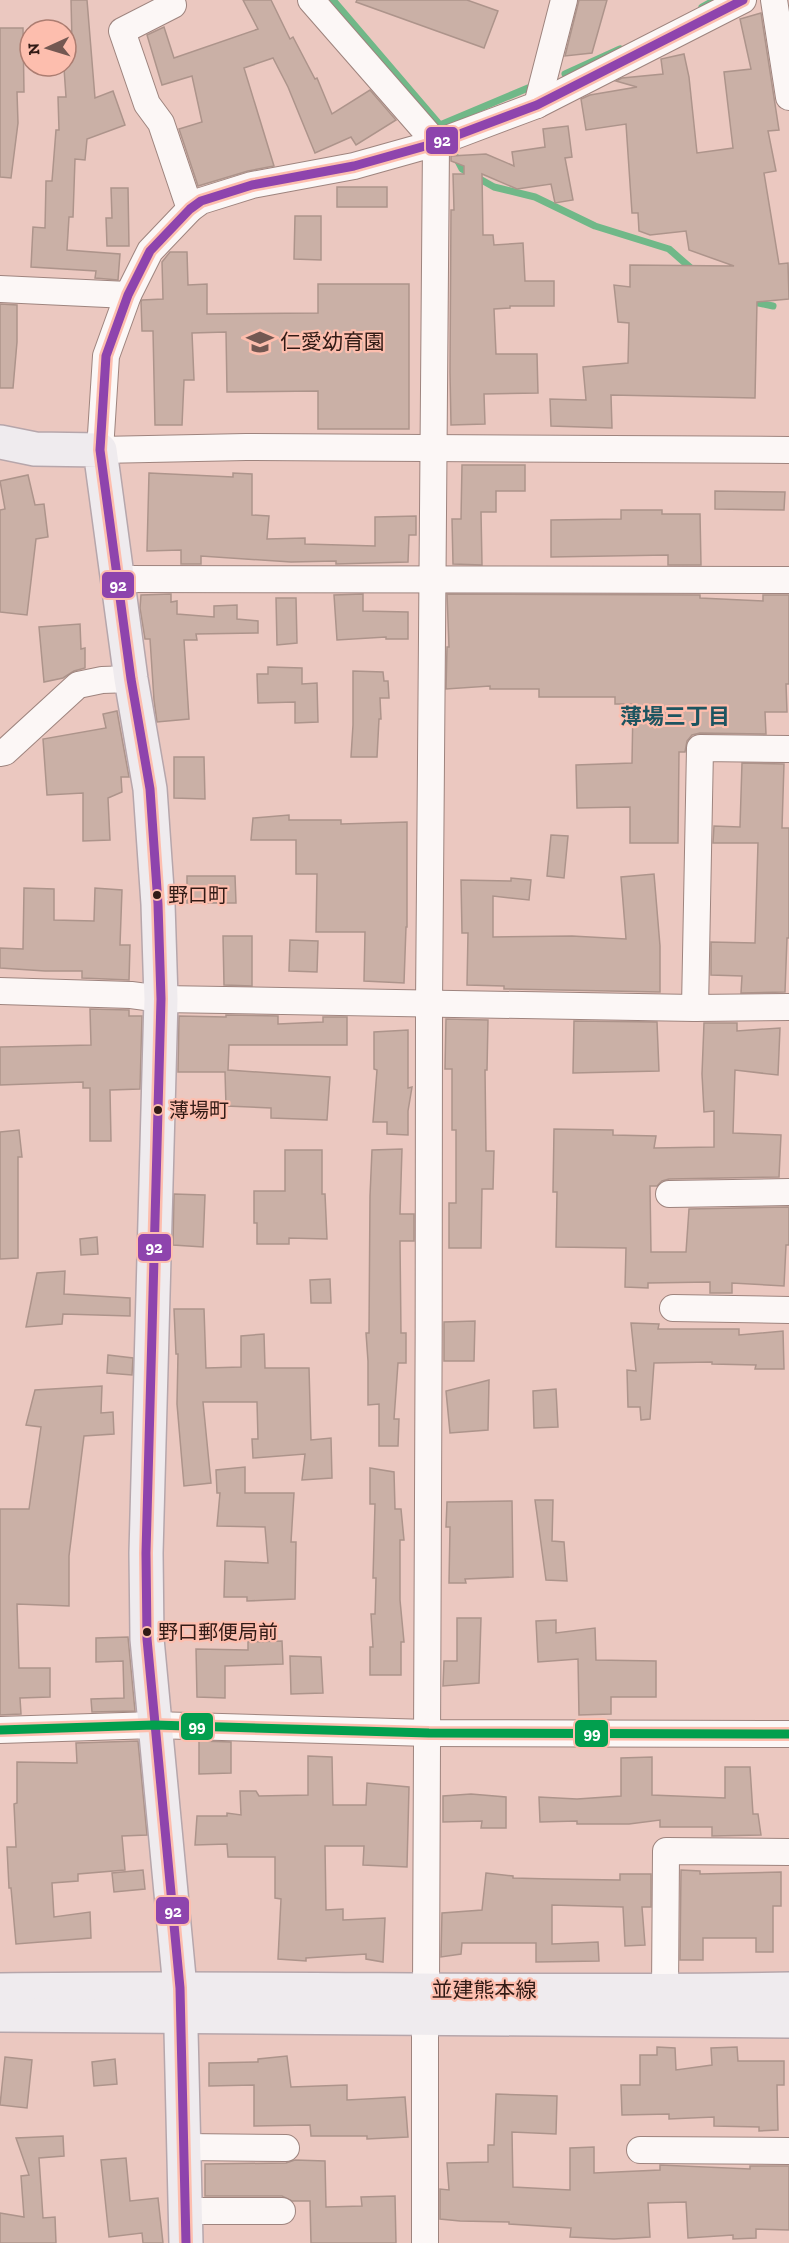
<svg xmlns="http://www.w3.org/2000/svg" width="789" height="2243" viewBox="0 0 789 2243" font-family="'Zilla Slab','Noto Sans JP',serif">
	<rect width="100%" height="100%" fill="#ebc8c0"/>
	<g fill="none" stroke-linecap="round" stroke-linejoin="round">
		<g stroke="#70b888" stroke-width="7">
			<path d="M333,0L440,125L444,134"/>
			<path d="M702,7L715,0"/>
			<path d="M565,74L620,49"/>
			<path d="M440,125L528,88"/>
			<path d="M449,144L462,169L494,187L535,197L595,226L669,249L693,270"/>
			<path d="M749,301L773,306"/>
		</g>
	</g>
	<g fill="#cab0a6" stroke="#ad948b" stroke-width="1.5">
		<path d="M71,0H87L95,98L113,91L125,125L87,139L85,160L75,159L73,217H69L67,250L120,254L118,280L95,278L96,271L31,267L33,227L45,228L46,181H52L56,130H59L58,97H66L64,68H66V43L72,42Z"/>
		<path d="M243,0H271L290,39L293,37L315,79L317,78L332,114L370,90L396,120L356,145L351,137L315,153L288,87L273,58L244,68L274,166L248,171L198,186L179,129L202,122L192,76L162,85L147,35L164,27L174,58L258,29Z"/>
		<path d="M357,0H467L498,11L484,48L356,2Z"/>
		<path d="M579,0H607L592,53L565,56Z"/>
		<path d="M761,13L779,130L768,131L776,171L764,173L779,264L788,263L789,299L757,302L755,398L611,395L612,428L551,426L550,399L586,400L583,367L628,363L629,323L618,322L614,285L630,287V265L734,266L689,250L686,231L650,235L639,231L638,213H632L626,124L586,130L581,99L590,95L637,87L616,81L622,78L663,74L661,59L684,54L689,77L697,153L733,148L724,72L751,69L740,19Z"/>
		<path d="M0,28H23L24,92H17L18,123L11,178L0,177Z"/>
		<path d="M568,126L572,157L565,158L573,200L555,203L551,184L517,189L482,174L483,235H493L494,245L523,243L525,281H554V306H510V308L494,309L496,354H537L538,393L484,394L485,424L451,425L450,372L451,210H454L453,174H464V166L451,161V156L486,154L514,166L512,152L545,147L543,129Z"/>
		<rect x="337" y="187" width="50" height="20"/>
		<path d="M111,188H128L129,246H107L106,218H112Z"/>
		<path d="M295,216H321V260L294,259Z"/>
		<path d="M170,252H187L188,285L207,284V314L318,313V284H409V429H318V391L227,392L226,332L192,333L194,380H184L182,425H155L153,331H142L141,302L142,300L163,299L162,262Z"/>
		<path d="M0,304L17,305V342L13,388H0Z"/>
		<path d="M462,465H525V491H496V512H481L482,565L453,564L452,519H461Z"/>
		<path d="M149,473L233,477V473L252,474V515L269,516L267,539L305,538V544L375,546V517L416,516V535H409L408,562L336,564V561L291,562L201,556V564H181V550L147,551Z"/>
		<path d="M28,475L35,505L44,504L48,537L36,539L27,615L0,612V510L5,509L0,481Z"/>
		<path d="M715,491L785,492L784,510L715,509Z"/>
		<path d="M621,510H662V514H700L701,565H668V555L551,557V520L621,519Z"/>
		<path d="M171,594V602L177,601V614L214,617V606L237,605V619L258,621V633L196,634L197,640H184L189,719L157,722L154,700L150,639H145L140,608L141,595Z"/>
		<path d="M363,594V611L408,612V639H386V637L337,640L334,595Z"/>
		<path d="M447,594L700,595V598L763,601V595H789V684H786L787,712H765L766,734L700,733L692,735L687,741L685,752H679L678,843H630V807L577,808L576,765L632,763L633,704H615V697H539V689H490V686L446,689L447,647H449Z"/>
		<path d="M276,598H296L297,643L277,645Z"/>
		<path d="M80,624L81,649L85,648V668L74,671L63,678L44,682L39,627Z"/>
		<path d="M268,667L302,668V684L317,683L318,722L295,723V702L258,703L257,674H268Z"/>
		<path d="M353,671L383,672L384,681H388L389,698H380L381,719H379L377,757H351L353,725Z"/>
		<path d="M117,711L129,777H121L122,792L108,798L110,840L83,841V793L47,795L43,739L106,728L103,714Z"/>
		<path d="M174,757H204L205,799L174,798Z"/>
		<path d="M742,763L784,764L782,828H789V938H787L785,992L741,993L742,976L711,975V942L755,943L758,843H713L714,826L740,827Z"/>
		<path d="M289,815V820H341V824L407,822V927H406L404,983L364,981L365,932H316L317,874H296V840H251L253,818Z"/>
		<path d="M551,835L568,836L564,878L547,876Z"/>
		<path d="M654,874L660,946V992L504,989V986L467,985L468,933H462L461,880L511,881V878L531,880L529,900L493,896V937L572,936L626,939L621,877Z"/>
		<path d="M187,876H235L236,903H187Z"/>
		<path d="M24,888L54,889V920L94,921L95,888L122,890L120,945H130L129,980L82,978V971H45L0,968V948L23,949Z"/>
		<path d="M223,936H252V986L224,985Z"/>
		<path d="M290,940L318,941L317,972L289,971Z"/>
		<path d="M90,1009L129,1010V1016H142L140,1089L110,1090L111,1141H90V1088H83V1082L0,1085V1047L91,1045Z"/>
		<path d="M226,1015L278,1016V1024L323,1022V1017H347V1045H229L228,1070L330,1077L327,1120L271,1118V1108L226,1106L225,1072H178L179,1016L226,1017Z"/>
		<path d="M446,1019L488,1020L487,1070H485L486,1151H494L493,1189H482L481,1248H449V1203H456V1130H452V1069H445Z"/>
		<path d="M574,1021L657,1022L659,1071L573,1073Z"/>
		<path d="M704,1023H737V1031L780,1028L778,1075L735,1070L733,1133L781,1135L779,1177L669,1179L662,1181L657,1186H650L651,1252H686L689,1209L789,1207V1245H786L784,1286L732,1283V1293H710V1282L648,1283V1288L625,1287L626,1248L556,1247L557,1192H553L554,1129L613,1130V1135L656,1136L654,1148L714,1147V1111L704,1112L702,1074Z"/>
		<path d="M408,1030V1088L412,1087L408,1111V1135L387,1134V1122H373L377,1070L374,1069V1032Z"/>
		<path d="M19,1130L22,1157H18V1258L0,1259V1132Z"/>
		<path d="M402,1149L400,1214H414V1241H400L401,1333H406V1363H398L394,1419H399L398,1446H379V1404L368,1405V1361L366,1333H369L370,1196L372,1150Z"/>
		<path d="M285,1150H322V1194H325L327,1239L289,1238V1244H257V1223H254V1191H285Z"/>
		<path d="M174,1194L205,1195L203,1247L173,1245Z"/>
		<path d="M97,1237L98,1254L81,1255L80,1239Z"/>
		<path d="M65,1271L64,1294L130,1298V1316L63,1314L62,1324L26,1327L37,1273Z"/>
		<path d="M330,1279L331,1303H311L310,1280Z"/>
		<path d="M174,1309H204L206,1368L241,1367V1336L264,1334L265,1368H309L311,1440L331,1438L332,1478L302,1480L305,1454L253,1458L252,1439H258L257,1402H203L211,1483L184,1486L177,1404L178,1354H176Z"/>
		<path d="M475,1321L474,1361H444V1322Z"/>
		<path d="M631,1323L659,1324L658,1329H739V1335L783,1331L784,1369H755L756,1365L712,1364V1362L654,1363L650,1419L641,1420L640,1407H628L627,1370L636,1371Z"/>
		<path d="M108,1355L133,1358L132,1375L107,1373Z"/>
		<path d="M489,1380L488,1430L450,1433L446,1391Z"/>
		<path d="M102,1386L101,1413L113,1412L114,1434L84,1436L69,1556V1606L17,1604L19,1668H50V1697L20,1698L21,1714L0,1715V1509H29L41,1427L26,1425L35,1390Z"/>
		<path d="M556,1389L558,1427L534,1428L533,1391Z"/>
		<path d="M245,1467V1493H294L291,1542H296L295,1599L247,1601V1597H224L225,1561L268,1563L265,1527L217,1526L220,1493H217L216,1470Z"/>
		<path d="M370,1468L394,1472L395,1509H401L404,1540H400V1600L404,1642H401V1675H370V1647H373L371,1614H375L376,1578H373L375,1504H370Z"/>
		<path d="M535,1500H553L552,1541L564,1542L567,1581L546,1580Z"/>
		<path d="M512,1501L513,1577L465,1579L466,1583H449L450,1527H446L447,1502Z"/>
		<path d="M457,1618H481L479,1683L443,1686L444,1661H457Z"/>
		<path d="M556,1620V1633L595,1628L596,1660L656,1661V1697H611V1714L579,1715L578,1659L538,1662L536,1621Z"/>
		<path d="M128,1637L135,1711L92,1712L91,1699L124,1698L123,1661L96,1662V1638Z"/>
		<path d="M282,1641L283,1664L225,1666V1698L197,1697L196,1649L248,1650V1642Z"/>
		<path d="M290,1656L321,1657L323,1693L291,1694Z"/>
		<path d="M138,1741L147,1835L122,1836L125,1870L78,1874V1881L52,1883L54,1917L90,1912L91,1938L16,1944L11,1888H9L7,1847H16L14,1804L17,1803V1762L77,1763L76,1743Z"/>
		<path d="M199,1741L231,1742V1773L199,1774Z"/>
		<path d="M308,1756L332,1757L333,1805H366L367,1783L409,1787L407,1867L363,1865L364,1846H325L326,1910L343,1909V1920L385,1918L383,1962L366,1959V1954L306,1958V1961L278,1959L281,1899L275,1898V1857H228L227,1844L195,1845L197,1816H227V1813L241,1815L240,1791H256L259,1796L308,1795Z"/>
		<path d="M652,1757V1795L725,1798V1767H750L753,1814H758L761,1835L712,1836V1827H660V1820L629,1824H577V1821L540,1822L539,1797L577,1799L621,1796V1758Z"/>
		<path d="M471,1794L506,1797V1828H481L482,1821L443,1822V1796Z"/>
		<path d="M143,1870L145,1889L114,1892L112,1873Z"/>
		<path d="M681,1870L700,1871V1874L781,1872V1906H773V1952H756V1938H703V1960H680Z"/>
		<path d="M486,1873L513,1876V1878L552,1879L620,1880V1874H651V1907H642L645,1945L625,1946L623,1907L552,1905V1944L598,1942L599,1961L536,1962V1943H462L461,1954L441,1957L442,1913L482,1910Z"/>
		<path d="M657,2047L675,2048L676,2070L712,2065L711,2048L737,2047L738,2061H784V2085H777L778,2130L759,2131V2127L714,2126V2117L669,2119V2114L622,2115L621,2085H640V2055H657Z"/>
		<path d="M287,2056L291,2087L347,2085V2100L405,2097L408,2137L367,2139V2136H311L310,2125L254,2126V2085L209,2086V2063L258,2062V2059Z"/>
		<path d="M5,2057L32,2060L27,2108L0,2105Z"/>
		<path d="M115,2059L117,2084L94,2086L92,2062Z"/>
		<path d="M496,2094L557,2096L556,2134L512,2132L513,2187L570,2190V2148L594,2147V2173L660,2170V2165L750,2169V2166H789V2230L756,2229V2238L733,2239V2235L688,2238L686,2202L648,2203L650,2237L614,2239L570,2237L571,2228L509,2224V2222L460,2221L440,2219V2189L449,2190L447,2163L488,2162V2145H494Z"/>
		<path d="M63,2136L64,2156L39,2158L43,2218L55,2217L56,2243H0V2213L24,2217L21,2176L29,2175L16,2138Z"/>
		<path d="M126,2158L130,2201L158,2198L163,2243H143L142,2233L109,2237L101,2160Z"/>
		<path d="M295,2160L325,2161L326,2207L362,2206L361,2197L395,2196L396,2243H311L310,2201H292L282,2196H205V2164L286,2163Z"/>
	</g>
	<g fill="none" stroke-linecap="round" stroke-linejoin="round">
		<defs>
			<g id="minor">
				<path d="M311,0L436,143C436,431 429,718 429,1006C428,1334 430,1662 426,1990"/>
				<path d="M743,0L537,105L436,143L354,166L252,185L201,201L190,209L150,251L128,295L106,356L100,450L246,447L789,450"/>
				<path d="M774,0L789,97"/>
				<path d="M173,5L122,31L147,104L161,123L190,209"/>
				<path d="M537,105L564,0"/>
				<path d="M0,289L128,295"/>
				<path d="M118,579L789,580"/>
				<path d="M0,753L5,752L78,685L102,680L131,679"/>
				<path d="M0,991L131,995L161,999L695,1008L789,1007"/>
				<path d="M695,1008L700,748L789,749"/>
				<path d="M669,1194L789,1192"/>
				<path d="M673,1308L789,1310"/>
				<path d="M0,1730L154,1725L429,1733L789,1734"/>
				<path d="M665,1992L666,1851L789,1852"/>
				<path d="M425,2019V2243"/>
				<path d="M184,2147L286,2148"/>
				<path d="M640,2150L789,2151"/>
				<path d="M186,2211H282"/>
			</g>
			<g id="major">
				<path d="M0,442L35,449L100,450L131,679L150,789L158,904L161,999L146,1553L147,1639L180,1988L186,2243"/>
				<path d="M0,1990C263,1986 526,1994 789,1989"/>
				<path d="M0,2015L789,2021"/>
			</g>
		</defs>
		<use href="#minor" stroke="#9e847e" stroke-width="28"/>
		<use href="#major" stroke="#b6a6ab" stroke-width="36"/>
		<use href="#minor" stroke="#fcf7f6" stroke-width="26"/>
		<use href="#major" stroke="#efebee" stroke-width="33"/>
		<defs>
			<path id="bus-1" d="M186,2243L180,1988L147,1639L146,1553L161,999L158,904L150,789L131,679L100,450L106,356L128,295L150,251L190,209L201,201L252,185L354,166L436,143L537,105L743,0"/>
			<path id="bus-2" d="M0,1730L154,1725L429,1733L789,1734"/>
		</defs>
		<use href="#bus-1" stroke="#fdbeae" stroke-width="14"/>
		<use href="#bus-2" stroke="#fdbeae" stroke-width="14"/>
		<use href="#bus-1" stroke="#8e44ad" stroke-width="9"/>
		<use href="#bus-2" stroke="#029f4e" stroke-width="9"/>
	</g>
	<defs>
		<symbol id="school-bare" viewBox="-9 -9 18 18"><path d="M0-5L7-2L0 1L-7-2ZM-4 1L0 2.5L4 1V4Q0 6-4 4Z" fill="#735852" stroke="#fdbeae" stroke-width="2.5" paint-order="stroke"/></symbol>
	</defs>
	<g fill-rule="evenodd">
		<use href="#school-bare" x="241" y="323" width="38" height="38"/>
	</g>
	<g fill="#321b16" stroke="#fdbeae" stroke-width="2">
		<circle cx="157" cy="895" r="5"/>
		<circle cx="158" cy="1110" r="5"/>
		<circle cx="147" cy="1632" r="5"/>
	</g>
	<g text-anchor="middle" stroke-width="4.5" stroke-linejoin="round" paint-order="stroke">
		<g font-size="20" fill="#321b16" stroke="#fdbeae" text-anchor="start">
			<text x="168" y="902">野口町</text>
			<text x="169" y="1117">薄場町</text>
			<text x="158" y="1639">野口郵便局前</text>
		</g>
		<g font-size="21" fill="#321b16" stroke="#fdbeae" text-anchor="start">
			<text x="280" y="349">仁愛幼育園</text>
		</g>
		<g font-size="21" fill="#321b16" stroke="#fdbeae">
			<text x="484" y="1997">並建熊本線</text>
		</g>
		<g font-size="22" font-weight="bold" fill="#1d5460" stroke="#fdbeae">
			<text x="675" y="724">薄場三丁目</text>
		</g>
	</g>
	<g stroke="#fdbeae" stroke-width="2">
		<rect x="425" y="126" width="34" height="29" rx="6" fill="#8e44ad"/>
		<rect x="101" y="571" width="34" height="28" rx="6" fill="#8e44ad"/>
		<rect x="137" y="1233" width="35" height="29" rx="6" fill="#8e44ad"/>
		<rect x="180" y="1712" width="34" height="29" rx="6" fill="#029f4e"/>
		<rect x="574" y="1719" width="35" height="29" rx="6" fill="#029f4e"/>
		<rect x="155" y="1896" width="35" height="29" rx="6" fill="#8e44ad"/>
	</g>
	<g font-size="16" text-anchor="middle" font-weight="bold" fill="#fff">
		<text x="442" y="146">92</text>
		<text x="118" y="591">92</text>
		<text x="154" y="1253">92</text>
		<text x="197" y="1732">99</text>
		<text x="592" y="1739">99</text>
		<text x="173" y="1917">92</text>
	</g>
	<g transform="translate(48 48) rotate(266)"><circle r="28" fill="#fdbeae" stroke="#ac7d71" stroke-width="1.5"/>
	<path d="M0-4.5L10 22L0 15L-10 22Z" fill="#735852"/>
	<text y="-9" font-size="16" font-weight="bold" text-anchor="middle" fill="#321b16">N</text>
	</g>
</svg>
